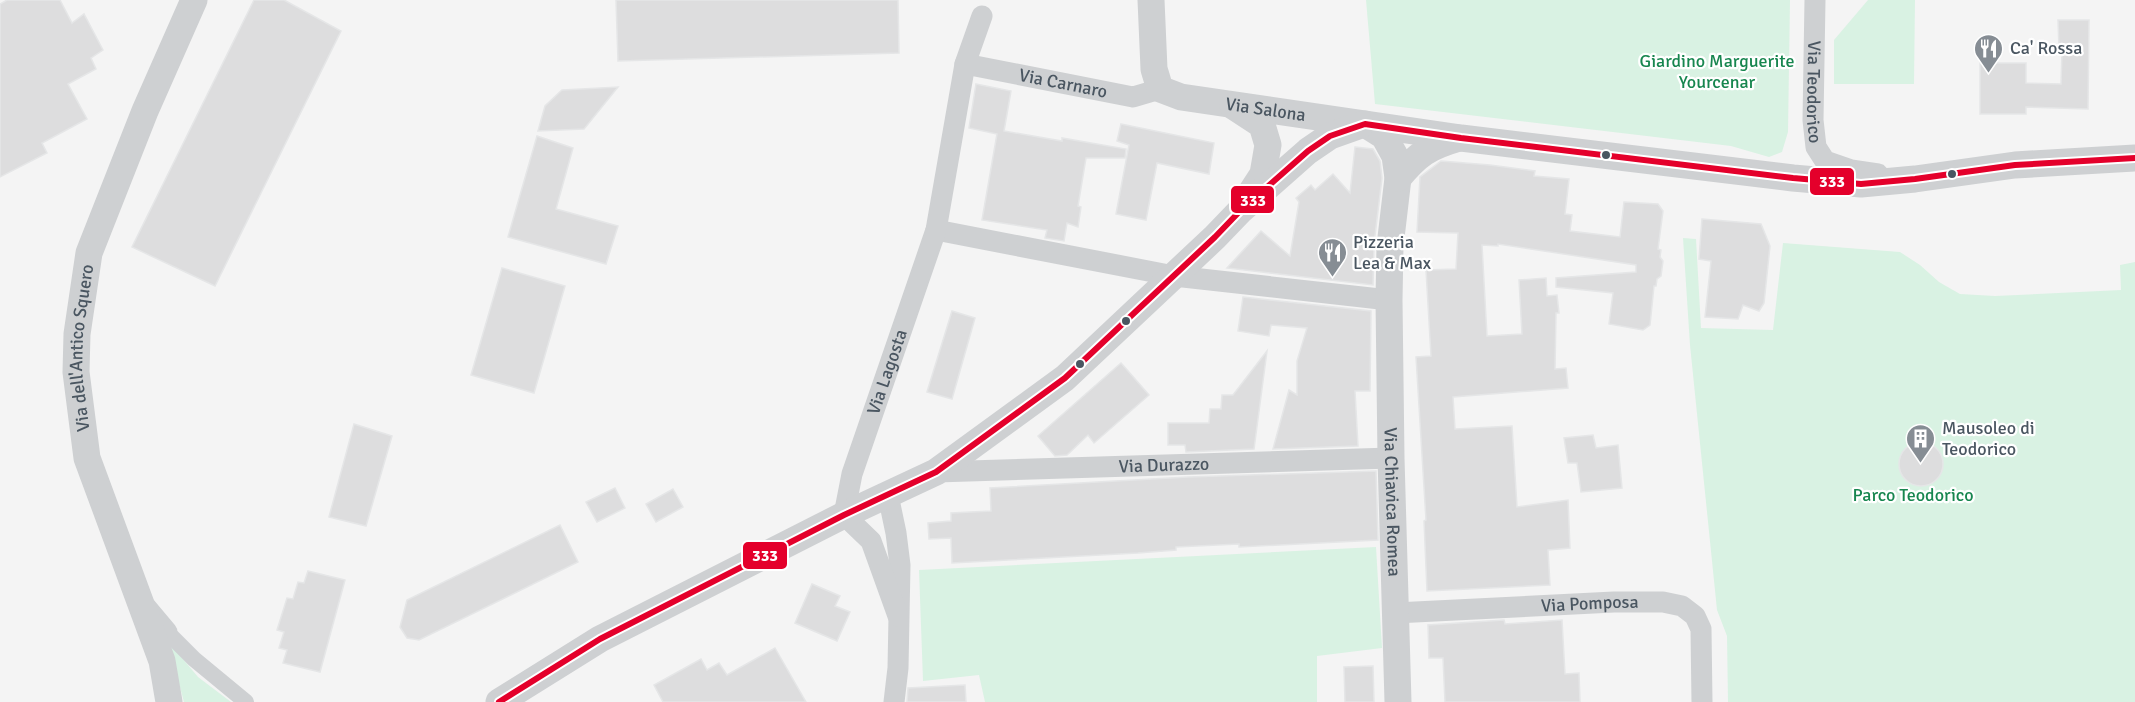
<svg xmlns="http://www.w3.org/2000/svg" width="2135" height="702" viewBox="0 0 2135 702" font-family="Signika,sans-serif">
	<rect width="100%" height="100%" fill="#f4f4f4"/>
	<g fill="#d9f2e3">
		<path d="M1366,0H1790L1788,132L1782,152L1769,157L1731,146L1375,104Z"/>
		<path d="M1868,0H1915L1914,84H1834V40Z"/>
		<path d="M1683,238L1696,239L1701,328L1773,330L1783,243L1900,252L1920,265L1939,282L1960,294L1995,296L2121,290L2120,265L2135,262V702H1728L1727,636L1717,610L1690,345Z"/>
		<path d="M1376,547L1382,648L1317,656V702H985L979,675L923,681L919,570Z"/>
		<path d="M167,640L198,677L231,702H184Z"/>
	</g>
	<g fill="#ddddde" stroke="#e5e6e7" stroke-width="1.5">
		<path d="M7,0H60L72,23L84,14L103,50L91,58L96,69L68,84L87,119L42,143L47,153L0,177V4Z"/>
		<path d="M254,0H284L341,31L215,286L132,247Z"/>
		<path d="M616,0H898L899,53L618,61Z"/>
		<path d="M2058,20H2089L2088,109L2026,107V114H1980V63H2026V83L2061,84L2062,50H2059Z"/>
		<path d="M976,84L1011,91L1004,131L1062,141V138L1126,149L1125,158H1086L1078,206L1081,207L1078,227L1067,223L1064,241L1045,238L1047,230L982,220L997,134L969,128Z"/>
		<path d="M618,87L584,129L538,131L545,106L562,90Z"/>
		<path d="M1121,124L1214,143L1209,174L1157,163L1146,220L1116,214L1129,145L1117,141Z"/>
		<path d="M537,136L573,148L556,209L618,226L606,264L508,237Z"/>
		<path d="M1355,147L1373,149L1380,161L1382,178L1374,244L1373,285L1227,268L1261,231L1290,256L1299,202L1296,198L1311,185L1315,190L1333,174L1350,193Z"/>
		<path d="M1441,161L1490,165L1535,171L1534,176L1569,179L1565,214L1572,215L1570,231L1620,237L1624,202L1658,204L1663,211L1658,249L1661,250L1660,257L1663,261L1661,276L1657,279L1656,286H1654L1650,325L1643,330L1609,324L1613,293L1556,287V278L1636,272V265L1498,244V246L1482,245L1487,336L1522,334L1519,280L1546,278L1547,296L1557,295L1559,313H1556L1555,369L1566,368L1568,388L1453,397L1455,429L1512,426L1517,507L1568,500L1570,548L1548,550L1550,585L1427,591L1424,521L1426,520L1416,357L1431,356L1426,270L1456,269L1458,233L1417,232L1420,177Z"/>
		<path d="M1702,219L1761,224L1770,246L1764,303L1759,311L1743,305L1738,319L1705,317L1711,261L1699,259Z"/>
		<path d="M502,268L565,286L534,393L471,375Z"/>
		<path d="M1243,297L1371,311L1370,391H1355L1358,446L1273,449L1289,390L1297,395V361L1307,328L1271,325L1269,336L1238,331Z"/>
		<path d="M952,311L975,318L952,399L927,392Z"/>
		<path d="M1267,351L1254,449L1186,452L1185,445H1168V423H1209L1210,409H1221L1222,395H1233Z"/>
		<path d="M1121,363L1149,395L1094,443L1088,435L1067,455L1055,456L1038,436Z"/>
		<path d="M354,424L392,436L366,526L329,517Z"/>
		<path d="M1593,435L1596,448L1618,445L1622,488L1581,492L1577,463H1568L1564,438Z"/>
		<circle cx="1921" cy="464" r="22"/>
		<path d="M1376,471L1378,540L1239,547V544L1176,547V550L1138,553L952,563L951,538L929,539L928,523L951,521V513L991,511L990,488L1188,477Z"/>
		<path d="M615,488L625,508L597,522L586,502Z"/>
		<path d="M673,489L683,507L656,522L646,504Z"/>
		<path d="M560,525L578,562L419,640L407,638L400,627L407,600Z"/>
		<path d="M308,571L345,580L320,672L283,663L287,650L279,648L284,632L277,630L287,598L293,599L298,582L304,583Z"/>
		<path d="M812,584L840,596L835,606L850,612L837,641L795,623Z"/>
		<path d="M1504,620L1505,624L1562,620L1565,674L1579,673L1580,702H1445L1443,658H1429L1428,625Z"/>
		<path d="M775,648L806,702H663L654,685L701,659L707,670L719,663L727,675Z"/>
		<path d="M1373,666L1374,702H1345L1344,667Z"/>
		<path d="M965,685L966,702H907L908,688Z"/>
	</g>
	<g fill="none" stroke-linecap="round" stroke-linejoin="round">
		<path stroke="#ced0d2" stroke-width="16" d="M167,632L194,659L246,702"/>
		<g stroke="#ced0d2" stroke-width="21">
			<path id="s1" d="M1815,0L1813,120L1816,147L1825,161L1851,170L1878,174"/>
			<path id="s2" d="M965,64L1133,97L1160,89"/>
			<path d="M936,230L1174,276L1389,300"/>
			<path id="s3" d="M936,472L1391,458"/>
			<path d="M888,495L896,533L900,565L898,668L894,702"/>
			<path d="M146,607L167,632"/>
			<path id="s4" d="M1395,613L1614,602H1663L1682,606L1695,616L1701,629L1702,702"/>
			<path id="s5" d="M898,616L871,541L844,515L852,474L936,230L965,64L982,16"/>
		</g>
		<g stroke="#ced0d2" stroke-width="27">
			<path id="s6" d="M1151,0L1154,69L1160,89L1181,97L1461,138L1793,178L1861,184L1915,179L2015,165L2135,158"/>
			<path d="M1233,106L1262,125L1268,145L1263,174L1250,194"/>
			<path id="s7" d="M1365,124L1384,136L1395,156L1398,178L1390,246L1389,300L1391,458L1398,702"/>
			<path d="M1398,178C1418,154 1428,147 1459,138"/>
			<path id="s8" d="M169,702L162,661L87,458L76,372L77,334L89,253L145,111L194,0"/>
			<path d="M499,702L600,639L844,515L936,472L1065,378L1215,237L1240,211L1308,151L1330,136L1361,125"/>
		</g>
		<defs>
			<path id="bus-1" d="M499,702L600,639L844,515L936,472L1065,378L1215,237L1240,211L1308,151L1330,136L1365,124L1461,138L1793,178L1861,184L1915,179L2015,165L2135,158"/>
		</defs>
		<use href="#bus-1" stroke="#fff" stroke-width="10"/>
		<use href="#bus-1" stroke="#e4002b" stroke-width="6"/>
	</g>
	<defs>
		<symbol id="restaurant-pin" viewBox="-11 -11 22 30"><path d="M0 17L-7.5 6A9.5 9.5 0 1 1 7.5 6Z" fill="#868d94" stroke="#fff"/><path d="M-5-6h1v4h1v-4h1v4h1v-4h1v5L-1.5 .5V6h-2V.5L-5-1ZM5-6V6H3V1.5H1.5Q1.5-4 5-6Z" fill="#fff"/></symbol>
		<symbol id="building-pin" viewBox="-11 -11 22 30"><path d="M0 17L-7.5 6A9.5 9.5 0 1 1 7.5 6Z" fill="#868d94" stroke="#fff"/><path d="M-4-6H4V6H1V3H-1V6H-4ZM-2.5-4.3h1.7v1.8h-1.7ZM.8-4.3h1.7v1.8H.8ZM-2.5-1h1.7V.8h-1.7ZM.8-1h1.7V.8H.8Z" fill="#fff"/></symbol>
	</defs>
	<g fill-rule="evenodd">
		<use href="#restaurant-pin" x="1972" y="32" width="33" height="45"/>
		<use href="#restaurant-pin" x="1316" y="236" width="33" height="45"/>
		<use href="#building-pin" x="1904" y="422" width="33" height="45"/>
	</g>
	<g fill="#4a5661" stroke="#fff" stroke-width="2">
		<circle cx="1606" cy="155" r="5"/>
		<circle cx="1952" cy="174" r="5"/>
		<circle cx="1126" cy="321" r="5"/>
		<circle cx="1080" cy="364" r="5"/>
	</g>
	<g text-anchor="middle" stroke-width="4.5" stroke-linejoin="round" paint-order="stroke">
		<g font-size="18" fill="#4a5661" stroke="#fff" text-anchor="start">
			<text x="2010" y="54">Ca' Rossa</text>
			<text x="1353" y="248">Pizzeria<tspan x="1353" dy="21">Lea &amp; Max</tspan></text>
			<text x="1942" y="434">Mausoleo di<tspan x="1942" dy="21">Teodorico</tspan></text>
		</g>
		<g font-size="18" fill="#17864f" stroke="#fff">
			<text x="1717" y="67">Giardino Marguerite<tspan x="1717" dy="21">Yourcenar</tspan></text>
			<text x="1913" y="501">Parco Teodorico</text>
		</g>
		<g font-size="18" fill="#4a5661" stroke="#fff">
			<text dy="6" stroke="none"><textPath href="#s2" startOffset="100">Via Carnaro</textPath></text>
			<text dy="6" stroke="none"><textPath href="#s1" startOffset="92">Via Teodorico</textPath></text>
			<text dy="6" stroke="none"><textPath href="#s6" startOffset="198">Via Salona</textPath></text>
			<text dy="6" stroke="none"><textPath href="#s8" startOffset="369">Via dell'Antico Squero</textPath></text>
			<text dy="6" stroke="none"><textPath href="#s5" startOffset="267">Via Lagosta</textPath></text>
			<text dy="6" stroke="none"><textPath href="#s3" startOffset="228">Via Durazzo</textPath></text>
			<text dy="6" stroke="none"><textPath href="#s7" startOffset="392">Via Chiavica Romea</textPath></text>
			<text dy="6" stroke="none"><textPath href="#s4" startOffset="195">Via Pomposa</textPath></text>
		</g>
	</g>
	<g stroke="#fff" stroke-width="2">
		<rect x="1809" y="167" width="46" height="29" rx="6" fill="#e4002b"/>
		<rect x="1230" y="185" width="45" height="29" rx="6" fill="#e4002b"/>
		<rect x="742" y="541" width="46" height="29" rx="6" fill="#e4002b"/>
	</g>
	<g font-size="16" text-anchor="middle" font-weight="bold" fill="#fff">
		<text x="1832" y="187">333</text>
		<text x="1253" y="206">333</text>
		<text x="765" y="561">333</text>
	</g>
</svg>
